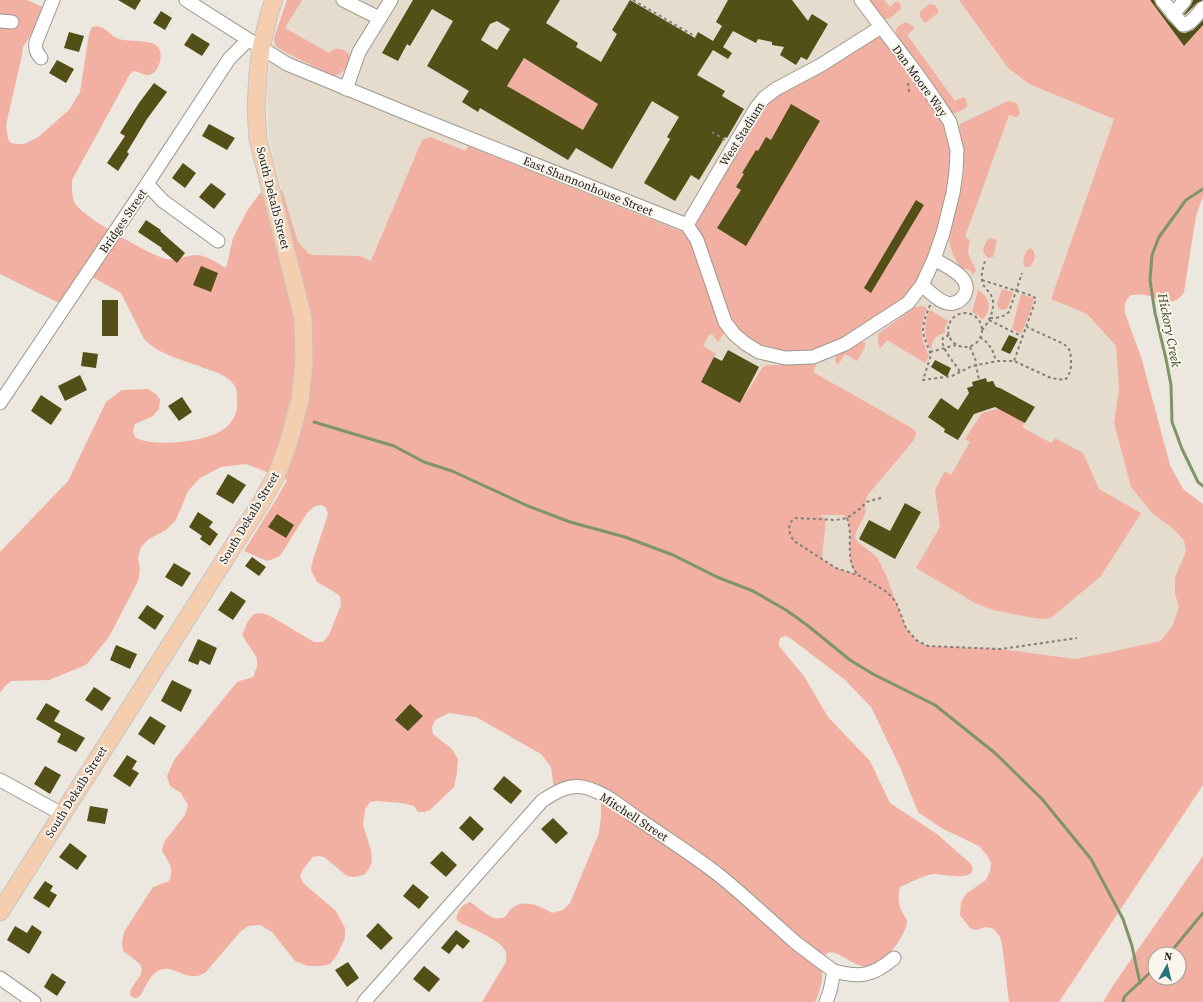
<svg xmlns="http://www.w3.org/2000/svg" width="1203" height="1002" viewBox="0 0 1203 1002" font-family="'Source Serif 4',serif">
	<rect width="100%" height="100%" fill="#ece7df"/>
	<path fill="#e5dccd" d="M287,0H959L1008,68L1029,84L1114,118L1051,299L1087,314L1116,346L1119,389L1114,423L1153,514L1176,531L1184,541L1186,550L1175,579V594L1179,607L1172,627L1159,641L1101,654L1075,659L1001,649L928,646L916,640L906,628L851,573L836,568L822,559L826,519L340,388L287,209L275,165L269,136L267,103V85L274,38Z"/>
	<g fill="#f1b0a2" fill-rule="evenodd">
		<path d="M0,0H27L45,8L36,27L23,47L22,55L6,125L8,139L11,143L16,144H24L37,138L69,110L80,92L89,34L92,27C104,23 108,35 119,39C129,42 151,39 158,47C164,54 159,74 149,75C145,76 139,72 134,71L130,74L72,180C72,188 71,199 77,206C87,219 150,255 166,259C176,261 185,256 195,255C205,254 217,263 226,268L233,238L247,211L260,193L282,190L298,242L309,254L313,255L360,256L371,261L422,140L430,137L466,151L468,146L685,233L694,246L704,282L712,304L725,330L724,333L719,341H717L712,334L709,335L703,346L716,354L701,382L740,403L763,367L768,365H793L815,363L816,366L813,372L915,430L916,434L913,441L867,496L865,503L866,512L856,532L855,538L859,543L877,557L885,573L906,628L916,640L928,646L1001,649L1075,659L1101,654L1160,641L1172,627L1179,607L1175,594V578L1186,550L1184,541L1176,531L1153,514L1131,487L1114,423L1119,389L1116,346L1087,314L1051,299L1114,119L1029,84L1008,68L959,0H1150L1184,46L1203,25V196L1196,216L1184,292C1173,310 1159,297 1144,295C1140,294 1135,295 1131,295C1125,300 1124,305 1125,313L1142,360L1170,465L1183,489L1203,504V785L1059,1002H1009L1002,944L1000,937L994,929L986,927L976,930L970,928L960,915L961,902L967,893L986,880L990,871L991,863L987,855L979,846L941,828L918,812L899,765L871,707L844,679L790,638L785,636L780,638L779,642V646L804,676L828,717L870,761L890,803L937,834L971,864C981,884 939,873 932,874C925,875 907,884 900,887C898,895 898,902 901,910C903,914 906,918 907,921C907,928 901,938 897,944C890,953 881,964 869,966C854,970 834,944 825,955C821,960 822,972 822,979C821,986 819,995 815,1002H482L506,962C506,957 507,954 505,950C499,939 470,928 459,922L456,918C459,910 461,905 470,902C479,907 489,920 500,918C507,918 507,912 511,909C523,898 540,906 552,913L563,910L570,903L599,833L601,816V792L554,789L551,767L541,754L476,717L449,713L435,720L432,727L433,734L452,749L458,759L457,773L454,787L430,810L424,812H418L414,806L402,803L377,801L370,802L365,809L363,825L371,850L372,861L369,869L364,875L354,877L347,876L324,857L318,856L313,857L303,869L300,876L303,883L336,911L345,928V938L337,955L330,964L321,966H308L295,961L272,932L260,925L248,926L240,932L206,972C186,986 174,960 156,972C150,976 144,990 140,996L136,998L132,997L130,995L131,989L140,976L142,970L140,964L123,951L122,942L124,932L153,887L169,881C175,868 168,862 162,851L164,842L185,815L188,805L181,793L170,786L167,776L174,760L237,682L253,677L257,667V658L242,635L248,621L254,614L262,613L272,617L314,642H323L329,635L341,605L340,596L331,590L317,582L311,570L312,563L328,514L326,508L322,505L315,506L307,513L280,556L273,559L267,561L244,551L277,498L287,480L246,464L221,467L200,478L188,491L176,520L166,530L149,539L141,547L138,558L140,570L138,581L109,637L86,665L49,680L11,681L5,686L0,693V552L68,481L106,402L122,390L148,389L156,394L160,399L159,409L153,416L135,424L133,431L135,437C152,448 203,442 221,431C231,425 239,413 237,401C237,397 237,390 235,386C227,375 216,372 204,368C184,360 159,355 144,339L121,293L87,274L65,306L0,274ZM820,515H844C854,524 848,550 851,563C851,567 854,570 856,574L836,568L822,559L826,519Z"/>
		<path d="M287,0H302L285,28L329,53C336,45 346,49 351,57C348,67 343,74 333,76L283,51C277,47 274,45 274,38Z"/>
		<path d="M869,0H884L890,7L895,2H899L900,4L901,9L889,19H883Z"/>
		<path d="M930,4L935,5L939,12L927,22H924L920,16V11Z"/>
		<path d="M906,22L913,26L914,28L912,31L907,35L955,101L963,97L966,99L967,105L966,108L956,113H952L941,96L897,36C894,28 899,25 906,22Z"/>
		<path d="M881,27L950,122L956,172L922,285L845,344L785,358L734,334L687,225L756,108Z"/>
		<path d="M524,58L598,104L583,130L507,86Z"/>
		<path d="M1008,101L1016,103C1019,107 1020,110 1019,116L1016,117L1009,115L965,237L970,240L968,252L970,258L976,270L973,275L970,270L962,268L958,264L952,252L949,241L964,172V151L959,127L960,124Z"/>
		<path d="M990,238L995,239L997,241L993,257L989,258C980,253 983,244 990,238Z"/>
		<path d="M1030,248L1033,250L1035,256L1034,261L1029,267H1026L1024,266C1022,261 1025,251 1030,248Z"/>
		<path d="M1002,289L1013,292L1008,308L1003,310L998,308L997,303Z"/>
		<path d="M978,290C990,297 993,310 982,320L979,316L972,312Z"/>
		<path d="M1021,294L1034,298L1029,315L1021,334L1012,329Z"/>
		<path d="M923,306L925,307L927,309C919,329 921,337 929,356L925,363L887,340L880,349L878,343V334L915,307Z"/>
		<path d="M930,310L948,321L945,328V333C935,335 931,341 931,351C924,337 922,324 930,310Z"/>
		<path d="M861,342H865V347L857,361L845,354L838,365L835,361L836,356Z"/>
		<path d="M1000,408L1025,421L1022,427L1051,443L1055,438L1083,453L1099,489L1141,513L1101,576L1058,612L1050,618L1044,619L1034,618L993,610L975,603L916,568L940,527L935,490L945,471L951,475L970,442L965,439L982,413Z"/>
		<path d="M1203,856V1002H1103L1114,984ZM1155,954H1179V978H1155Z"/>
	</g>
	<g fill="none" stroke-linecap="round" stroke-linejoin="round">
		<g stroke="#7f9567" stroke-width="3">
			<path d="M1203,189L1186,200L1159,237L1152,255L1150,280L1155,313L1166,359L1171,385L1172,422L1182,449L1198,482L1203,486"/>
			<path d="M314,422L394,446L424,462L452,471L528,506L570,522L625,537L673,555L717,577L753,591L786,610L807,625L850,660L873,674L935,705L995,753L1042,799L1091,859L1123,919L1132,946L1140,983"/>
			<path d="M1169,954L1203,913"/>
			<path d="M1123,1002L1124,997L1155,968"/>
		</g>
	</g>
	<g fill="#524f17" fill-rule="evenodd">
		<path d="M118,0H141L135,10Z"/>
		<path d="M413,0H560L546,23L578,43L576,47L601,62L617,34L612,30L630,0L695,38L698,32L713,41L722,26L716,22L728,0H792L808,21L812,14L828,24L807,60L801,57L796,65L780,55L784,47L772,45V42L758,39L756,43L733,31L723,47L732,53L728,59L713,50L697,75L725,91L722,96L744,109L727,138L725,137L699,180L691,175L675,201L644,183L670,139L667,137L679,117L652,101L612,169L576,148L568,160L480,108L478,112L462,102L469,91L427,66L453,21L432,9L410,46L407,44L398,61L382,53ZM497,21L510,29L497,50L481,40L490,24ZM524,58L598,104L583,130L507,86Z"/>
		<path d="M1150,0H1154L1156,5L1168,20L1180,32L1185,33L1193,30L1203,20V25L1184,46Z"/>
		<path d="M1193,0H1203L1197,3L1185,15L1184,14L1191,5Z"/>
		<path d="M161,11L172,18L165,30L153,23Z"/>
		<path d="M69,32L84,36L79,52L64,48Z"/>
		<path d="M192,33L210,44L202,56L184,45Z"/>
		<path d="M57,60L74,69L66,83L49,73Z"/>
		<path d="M154,83L167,92L147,119L127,152L129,154L118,171L107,163L125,136L120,133L139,103Z"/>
		<path d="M791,104L820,121L746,246L717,228L741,190L736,187L744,174L742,173L756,150L758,151L766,137L771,140Z"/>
		<path d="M209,124L235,138L227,150L202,136Z"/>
		<path d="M183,163L196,173L185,188L172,178Z"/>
		<path d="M211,183L226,194L214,209L199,197Z"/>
		<path d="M916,200L924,205L871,293L864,288Z"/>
		<path d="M146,220L161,230L160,231L185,253L177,263L161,249L162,248L138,232Z"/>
		<path d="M201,266L218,273L211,292L193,285Z"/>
		<rect x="102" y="300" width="16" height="36"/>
		<path d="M1009,335L1018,339L1010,354L1001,350Z"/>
		<path d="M728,350L759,367L740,403L701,382L714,357L722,361Z"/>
		<path d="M83,352L98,354L96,368L81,366Z"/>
		<path d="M935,360L951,368L947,377L931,367Z"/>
		<path d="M80,375L87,390L65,401L58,386Z"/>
		<path d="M986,378L987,382L993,381L996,387L1000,388L1035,407L1025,423L995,407L974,414L958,440L944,432L945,429L928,417L941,398L958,410L969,393L967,388L973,386L972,382Z"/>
		<path d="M41,395L62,409L51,425L31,411Z"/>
		<path d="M182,397L192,412L179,421L168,406Z"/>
		<path d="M228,474L246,485L233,504L216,494Z"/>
		<path d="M905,503L921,512L895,559L859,539L869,520L890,531Z"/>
		<path d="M198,512L213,522L209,527L218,534L210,546L200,539L202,536L189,527Z"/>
		<path d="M277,514L294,525L286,538L268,527Z"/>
		<path d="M252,557L266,567L259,576L245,566Z"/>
		<path d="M174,563L191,573L182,587L165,577Z"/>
		<path d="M231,591L246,601L233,620L218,610Z"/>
		<path d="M147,605L164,616L155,630L138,618Z"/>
		<path d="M198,639L217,648L210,665L200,660L198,665L188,661Z"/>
		<path d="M116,645L137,654L130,669L110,660Z"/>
		<path d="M172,680L192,690L181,712L161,701Z"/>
		<path d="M94,687L111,698L102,711L85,700Z"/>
		<path d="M46,703L60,711L54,721L85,738L76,752L57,742L61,734L36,719Z"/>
		<path d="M410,704L423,716L408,731L395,720Z"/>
		<path d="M150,716L166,726L154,745L138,734Z"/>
		<path d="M127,755L137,761L132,769L139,773L130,787L113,776Z"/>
		<path d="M45,766L61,775L50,794L34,784Z"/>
		<path d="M504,776L522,791L511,804L493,789Z"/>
		<path d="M90,806L108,809L105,824L87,821Z"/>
		<path d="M470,816L484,829L473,841L459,828Z"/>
		<path d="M553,818L568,833L556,844L541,829Z"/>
		<path d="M70,843L87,856L77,870L59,857Z"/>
		<path d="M442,851L457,865L446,877L430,863Z"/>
		<path d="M45,881L53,886L50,891L57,895L49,908L33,898Z"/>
		<path d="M413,884L429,897L419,909L403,896Z"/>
		<path d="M378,923L393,938L381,950L366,936Z"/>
		<path d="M32,925L42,932L29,954L7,940L15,926L27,933Z"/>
		<path d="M456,930L470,941L463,949L457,944L449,954L441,948Z"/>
		<path d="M348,962L359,978L347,987L335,970Z"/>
		<path d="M424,966L440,979L429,992L413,979Z"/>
		<path d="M52,973L66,982L57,996L44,987Z"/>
	</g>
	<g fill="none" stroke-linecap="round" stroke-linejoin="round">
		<defs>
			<g id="minor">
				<path d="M186,0L287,64L411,115L687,225L697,240L725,322L734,334L746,344L759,352L785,358L813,357L845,344L908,303L922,285L934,259L943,233L953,193L956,172L957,150L950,122L934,98L917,74L861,0"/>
				<path d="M343,0L379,18"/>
				<path d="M1162,0L1183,25C1192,24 1197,14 1203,8"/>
				<path d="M1173,14L1185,0"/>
				<path d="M0,21L12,22"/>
				<path d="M41,58C36,52 35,49 36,42L53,0"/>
				<path d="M346,89L359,52L391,0"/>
				<path d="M147,184L163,201L218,241"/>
				<path d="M687,225L756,108L764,98L776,89L821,65L881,27"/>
				<path d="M922,285C929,291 938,301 947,303C961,306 972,290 963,279C956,270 944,265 934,259"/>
				<path d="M0,403L147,184L229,59L248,40"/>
				<path d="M0,780L62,814"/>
				<path d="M834,971C860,978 873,976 894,958"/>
				<path d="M0,978L34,1002"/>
				<path d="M364,1002L542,801C554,793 568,784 583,787C606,792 624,810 643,822C669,840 696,857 720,876C746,897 770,920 795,942C808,952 821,962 834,971L830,991L826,1002"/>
			</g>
			<path id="major" d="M0,912L262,501L277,474L288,444L300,400L304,362L303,318L258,139L256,107L258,74L261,48L270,11L274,0"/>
		</defs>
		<use href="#minor" stroke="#9d9890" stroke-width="15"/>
		<use href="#major" stroke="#c5c5c4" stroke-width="19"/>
		<g stroke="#827f7a" stroke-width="2" stroke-dasharray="3 3" stroke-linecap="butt">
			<path d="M633,0L696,37"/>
			<path d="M908,83L909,92"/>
			<path d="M712,132L725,140"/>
			<path d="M982,280L1033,296L1036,299L1014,361"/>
			<path d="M930,305L924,321L923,330L924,337L931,355L923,380L952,376L972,366L998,361H1014L1051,378L1064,380C1072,376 1072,360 1070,352C1069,348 1066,346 1064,344L1027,327"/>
			<circle cx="965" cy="330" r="17"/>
			<path d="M990,318C998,318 1003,317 1009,312L1022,273"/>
			<path d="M989,320L1023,337"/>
			<path d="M982,330C989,323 996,307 992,297C990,292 985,289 983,284C980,276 983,268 985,261"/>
			<path d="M949,335L943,338C939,347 956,364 960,372"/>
			<path d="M980,337C990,344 993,350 996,361"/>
			<path d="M970,347L976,361V365L979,380"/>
			<path d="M930,352L956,345"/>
			<path d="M881,498L866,502L861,508L847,518L836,520L795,518C786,524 789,534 794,541L836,568L860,576L887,592L896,602L906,628L916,640L928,646L1001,649L1077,638"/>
			<path d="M847,518C854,536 844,558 857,574"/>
		</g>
		<use href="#minor" stroke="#fff" stroke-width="13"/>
		<use href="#major" stroke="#f5cdaf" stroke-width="17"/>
	</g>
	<g text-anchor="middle" stroke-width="4" stroke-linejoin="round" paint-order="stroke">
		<g font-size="12" fill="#211f1c" stroke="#f9f4ec">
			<text transform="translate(920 81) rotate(54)" y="4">Dan Moore Way</text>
			<text transform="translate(742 134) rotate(-58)" y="4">West Stadium</text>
			<text transform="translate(588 186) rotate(22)" y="4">East Shannonhouse Street</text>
			<text transform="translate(273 198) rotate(76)" y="4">South Dekalb Street</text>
			<text transform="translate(123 221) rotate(-56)" y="4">Bridges Street</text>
			<text transform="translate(249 518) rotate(-59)" y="4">South Dekalb Street</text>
			<text transform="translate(76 792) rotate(-58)" y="4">South Dekalb Street</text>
			<text transform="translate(634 817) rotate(33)" y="4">Mitchell Street</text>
		</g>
		<g font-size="13" font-style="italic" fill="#2f4316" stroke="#f9f4ec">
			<text transform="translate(1170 330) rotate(79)" y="5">Hickory Creek</text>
		</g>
	</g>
	<g transform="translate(1167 966) rotate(8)"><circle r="19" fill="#f9f4ec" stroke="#a39f99"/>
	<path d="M0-3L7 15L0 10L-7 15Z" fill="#29737a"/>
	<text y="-6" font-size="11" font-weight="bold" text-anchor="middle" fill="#211f1c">N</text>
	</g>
</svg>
